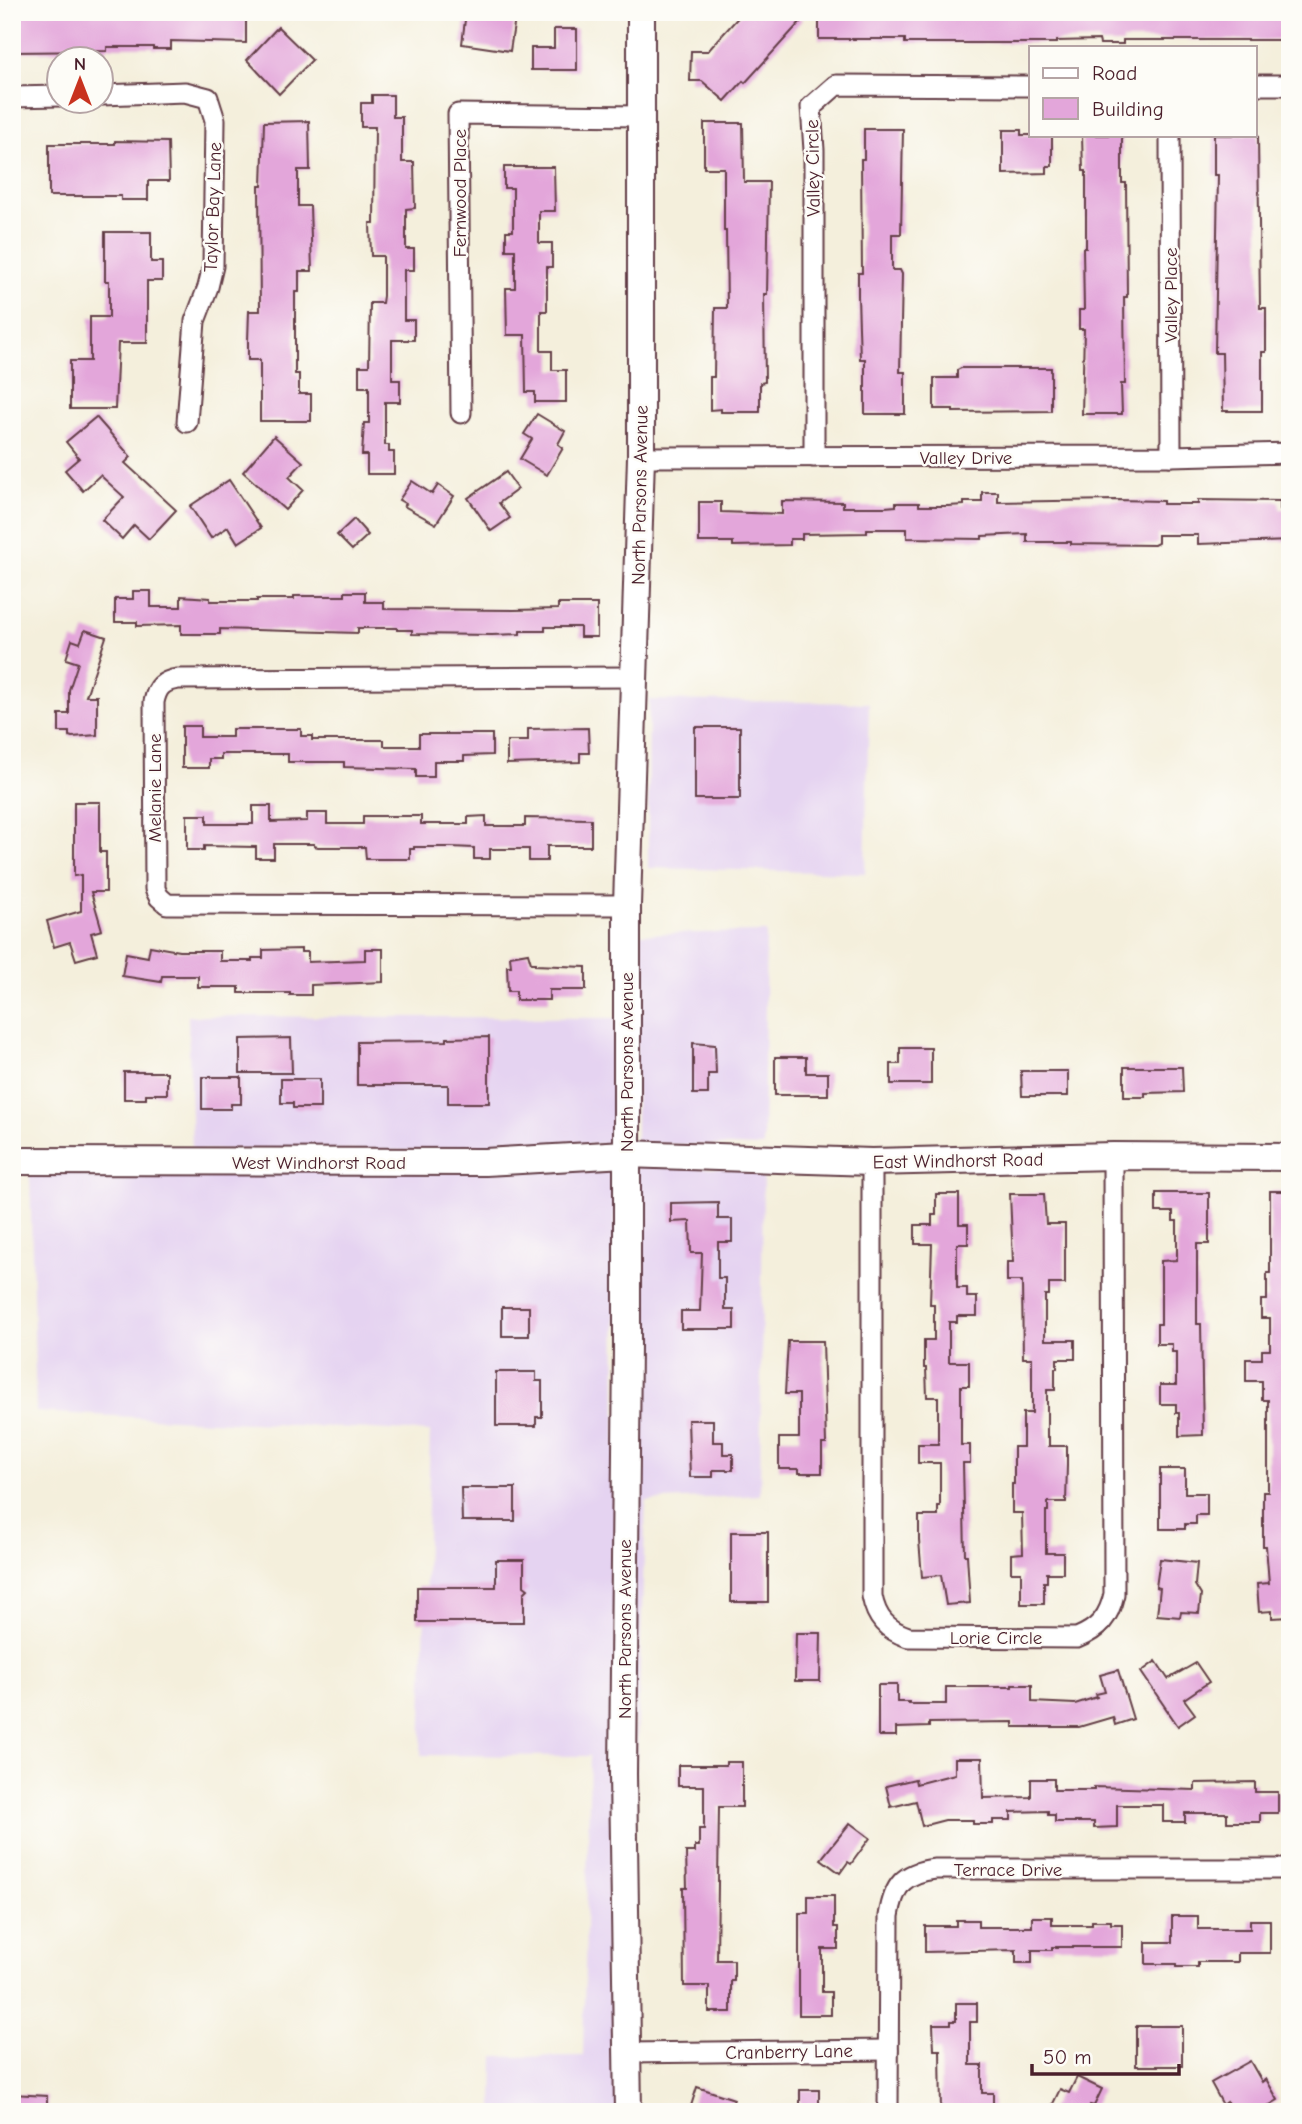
<svg xmlns="http://www.w3.org/2000/svg" width="1302" height="2124" viewBox="0 0 1302 2124" font-family="'Comic Neue',sans-serif">
	<rect width="100%" height="100%" fill="#fdfcf7"/>
	<filter id="ink" filterUnits="userSpaceOnUse"><feTurbulence type="fractalNoise" baseFrequency=".0143" numOctaves="2"/><feDisplacementMap in="SourceGraphic" scale="14" xChannelSelector="R" yChannelSelector="G"/><feConvolveMatrix kernelMatrix="1 2 1 2 8 2 1 2 1" color-interpolation-filters="sRGB"/></filter>
	<filter id="wash" filterUnits="userSpaceOnUse"><feTurbulence type="fractalNoise" baseFrequency=".00686" numOctaves="4" result="noise"/><feDisplacementMap in="SourceGraphic" scale="28" xChannelSelector="R" yChannelSelector="G"/><feGaussianBlur stdDeviation="1.57" result="paint"/><feColorMatrix in="noise" values="0 0 0 0 0 0 0 0 0 0 0 0 0 0 0 0 0 1.4 0 .05"/><feComposite in="paint" operator="in"/></filter>
	<g filter="url(#wash)">
		<rect width="100%" height="100%" fill="#f4efdc"/>
		<g fill="#e5d3f1">
			<path d="M649,700L869,703L865,873L648,868Z"/>
			<path d="M766,932L763,1147L636,1143L637,934Z"/>
			<path d="M188,1016L616,1018L615,1143L485,1151L192,1150Z"/>
			<path d="M615,1166L618,2112H493L494,2057L583,2056L590,1756L421,1755L430,1432L36,1412L30,1172Z"/>
			<path d="M636,1166L763,1170L760,1495L646,1501L634,1830Z"/>
		</g>
		<g id="blocks">
			<g fill="#e3a6da">
				<path d="M12,12H246V43L171,41V49H153V47H107V51L12,52Z"/>
				<path d="M466,12L515,18L510,51L462,44Z"/>
				<path d="M743,12H793L802,20L745,83L743,81L725,101L702,81H690L691,51H708Z"/>
				<path d="M819,12H1290V40H1123V44H1100L1099,40L1057,41V43H905V39H819Z"/>
				<path d="M278,27L312,60L279,94L247,60Z"/>
				<path d="M554,29H577V70H531V48H554Z"/>
				<path d="M372,95H393V117H402V162H414L415,208L406,209V249H414V270H404V320H414V340H392V380H400V402H385V445H389V452H394V474H367V455H362L364,423H369V387H359V366H369L370,303H382L383,296V256H371L370,223H374L375,127H361V103H372Z"/>
				<path d="M309,121L310,170H298V206H310L312,271H299V292H295V374H299V394H311V421H260V360H248V341L249,311H260L259,186H262L264,122Z"/>
				<path d="M704,123H743L744,182H769L767,294H764L765,382L760,383V412H721V409L710,410V377H714L715,308H727L726,231H724V168H704Z"/>
				<path d="M864,129H903L901,234H892V270H900L902,274L900,372H905V414H865V359H860L858,296V273H862L861,159H864Z"/>
				<path d="M1003,130H1021V135H1052V166H1047V173L1003,174Z"/>
				<path d="M1082,135H1122V183H1126L1127,297H1124L1125,384H1121L1122,414H1082L1084,329H1079V310H1084L1083,248H1086V171H1083Z"/>
				<path d="M1214,135H1258L1260,308H1266V352H1262V411H1223L1222,353H1215L1218,175H1214Z"/>
				<path d="M115,141L168,142L169,181H148V200H121V196H49V144H115Z"/>
				<path d="M504,167H554L555,211H539V243H552V267H547V311H541V351H552V370H566V402H535V392H526L525,335H507L506,288H515V250H506V231H513V188H504Z"/>
				<path d="M105,232H151V262H162V281H147V343H118L115,409H70V361H90V317H109V281H105Z"/>
				<path d="M961,368H1051V411L953,412V409H934V378H957V370Z"/>
				<path d="M537,414L565,431L558,444L563,448L547,475L520,459L532,439L524,434Z"/>
				<path d="M96,417L131,457L125,463L176,510L149,539L134,525L122,539L102,520L124,497L100,475L83,491L65,470L79,458L66,442Z"/>
				<path d="M274,436L303,462L289,477L303,490L285,510L243,472Z"/>
				<path d="M506,472L518,489L499,503L510,518L491,531L468,498Z"/>
				<path d="M229,480L261,528L238,543L228,527L211,538L190,506Z"/>
				<path d="M412,481L432,494L438,485L454,496L436,524L404,506L406,504L399,500Z"/>
				<path d="M982,492H998V502L1116,500L1163,501V504H1198V500L1280,501V509H1290V541L1198,544V535H1158V543L1154,545L1071,544V542H1027V534L982,536V539L907,538V529H867V533L802,534V539H790V545L733,546V542H699V502H721V512L782,514V501L843,502V507H885L896,506V503H919V506H948L964,505V502H982Z"/>
				<path d="M354,519L368,535L352,550L337,535Z"/>
				<path d="M133,591H151V607H181V596L210,598V601H257V599H294V596H345V592H365V602H384V609L514,610L558,609V604H597V637H580V627H545V631H520V634L492,635L412,634V630H397V628H358V633L220,629V634H181V625L137,626V622H115V599H133Z"/>
				<path d="M85,630L106,637L86,696H97V735L72,737L69,736V732H59V714H69V690L78,663L66,659L72,640L80,643Z"/>
				<path d="M182,726H200V737H232V729H301V736H312V740H384V746H419V734H492V755L464,756V761H434V777H416V769L344,767V762H288V754H221V759H209V768H182Z"/>
				<rect x="695" y="727" width="45" height="72"/>
				<path d="M588,728L589,753H580V762L507,764V741H528V729Z"/>
				<path d="M74,802H100V852H106V892H91L102,930L91,933L97,954L76,960L70,942L54,947L47,921L81,911V875L74,876Z"/>
				<path d="M253,806H271V822L307,821V813H327V824H363V816H421V824H468V817L486,816V826H525V818L591,819V846H547V861H529V849H490V859H474V848L451,847H414V849H410V859H366L365,847H318L314,846V844H274V858H256V847L204,846V850H187V815H207V824H253Z"/>
				<path d="M150,946L179,951H220V961H252V958H263V950L301,949V952H308V962L365,960V949H383V982L311,985V995H290V993H239V987H198V976H162L161,982L122,976L126,953L148,957Z"/>
				<path d="M528,953L531,963H535V965L586,967V990H549V1000H516V991H508L507,966H511L510,956Z"/>
				<path d="M489,1037V1103H448V1085H357V1042L447,1041V1038Z"/>
				<path d="M291,1038L292,1073H240V1039Z"/>
				<path d="M693,1043L715,1045L716,1074H708V1094H693Z"/>
				<path d="M900,1048H931V1084H891V1064H900Z"/>
				<path d="M775,1057H806V1073H828V1095H775Z"/>
				<path d="M1124,1067H1182L1183,1092L1145,1093V1097H1124Z"/>
				<path d="M1021,1071H1068V1096H1022Z"/>
				<path d="M124,1072H167V1094H146V1099H124Z"/>
				<path d="M202,1077H241V1104H231V1109H202Z"/>
				<path d="M281,1079H320V1108H293V1103H281Z"/>
				<path d="M1270,1191H1290V1617L1272,1618V1611L1259,1612L1257,1584L1269,1583L1266,1546H1263V1492H1268V1400H1262V1381H1246V1359H1262V1350H1270V1318H1261V1300H1267V1273H1270Z"/>
				<path d="M1156,1193H1209V1244H1197V1324H1201L1203,1435L1179,1436V1413H1176V1404H1160V1385H1176V1352H1172V1344H1157V1324H1161V1261L1177,1260V1221H1173V1212H1156Z"/>
				<path d="M936,1194H959V1224H968V1244H957V1288H967V1297H977V1316H957V1322H949V1362H969V1386H961V1445H970V1463H963L965,1555H967L970,1603L946,1605L941,1575L922,1577L919,1540V1516H938V1506H940V1463H918V1444H938V1397H927L926,1368H924V1340H934V1304H930L932,1244H915V1225H932V1215H936Z"/>
				<path d="M1010,1194H1044L1046,1224H1065V1284H1049V1295H1045V1340H1075V1359H1057V1368H1055V1390H1047V1437H1049V1446H1067V1465L1066,1502H1048V1511H1046V1553H1063V1573H1047V1582H1044V1604H1021V1572H1011V1554L1023,1553L1022,1513H1012V1484H1014V1447H1023V1413H1032V1358H1023L1022,1281H1007V1262H1013Z"/>
				<path d="M718,1202V1219H732V1242H718V1278H725V1310H734V1329H681V1311H700L702,1253H691L690,1221L671,1222V1203Z"/>
				<rect x="502" y="1307" width="27" height="29"/>
				<path d="M788,1341H823L826,1444H822V1473H799V1469H779V1438H799V1394H785Z"/>
				<path d="M496,1372H536V1381H542V1417H536V1426H496Z"/>
				<path d="M688,1420H713V1442H723V1454H733V1470H713V1477H690Z"/>
				<path d="M1160,1469H1185V1493H1207V1515H1196V1524H1185V1529H1160Z"/>
				<path d="M461,1488H515V1521H462Z"/>
				<rect x="731" y="1532" width="37" height="70"/>
				<path d="M1160,1559L1197,1563L1195,1585L1201,1595L1199,1613L1181,1612L1180,1617L1157,1615L1160,1588L1156,1587Z"/>
				<path d="M496,1560H524V1586L528,1589L524,1593V1622H417V1587H496Z"/>
				<path d="M796,1633H821L820,1681H795Z"/>
				<path d="M1156,1661L1168,1679L1196,1663L1209,1682L1184,1699L1195,1714L1178,1726L1141,1672Z"/>
				<path d="M1118,1670L1133,1719L1115,1725L1113,1717L1079,1727H1013V1722L929,1723V1727L896,1728V1736H878V1685H897V1702H909V1704H946V1687H1012V1685H1032V1702L1075,1704L1097,1697L1096,1694L1105,1692L1100,1675Z"/>
				<path d="M955,1758H982L983,1798L1031,1797V1779H1054V1790H1094V1787L1195,1790V1783L1255,1782V1792H1278V1813H1260V1822H1227V1813H1185V1822H1163V1805H1117V1827L1094,1828V1822H1055V1815H1048V1811L1011,1812V1820H993V1824H973V1820H945L922,1826L916,1801L891,1807L886,1786L915,1779L916,1784L955,1774Z"/>
				<path d="M726,1762H742V1807H719L717,1960H734V1981H731V2012H709V1986H684L683,1888H687L686,1852H695V1846H699V1829H704V1786H678V1765H726Z"/>
				<path d="M850,1823L870,1838L851,1864L848,1862L840,1873L821,1859Z"/>
				<path d="M808,1896H834V1927H838V1949H822V1992H831V2015H799V1913H808Z"/>
				<path d="M1172,1916H1198V1929H1250V1920H1270V1953H1238V1962H1198V1967H1176V1964H1146V1942H1172Z"/>
				<path d="M1032,1917H1052V1925H1092V1921H1111V1924H1122V1947H1052V1950H1032V1963H1016V1950L925,1952V1926H956V1920H978V1927H1032Z"/>
				<path d="M956,2003H977V2022H970V2065H982V2093H993V2110L941,2112L940,2050H934L933,2024H951V2021H956Z"/>
				<rect x="1136" y="2026" width="46" height="40"/>
				<path d="M1250,2061L1262,2082L1266,2079L1278,2100L1258,2112H1233L1227,2102L1223,2105L1211,2083Z"/>
				<path d="M1077,2077L1102,2089L1094,2106L1090,2105L1087,2112H1049L1060,2089L1069,2093Z"/>
				<path d="M697,2087L734,2099L730,2112H700L690,2109Z"/>
				<rect x="800" y="2090" width="19" height="22"/>
				<path d="M12,2094L47,2096V2112H12Z"/>
			</g>
		</g>
	</g>
	<g filter="url(#ink)">
		<use href="#blocks" fill-opacity="0" stroke="#643e46" stroke-width="2"/>
		<g fill="none" stroke-linecap="round" stroke-linejoin="round">
			<defs>
				<g id="street">
					<path d="M1255,85H1290"/>
					<path d="M102,95L185,92L208,98L215,120L213,266L208,287L195,321L187,422"/>
					<path d="M12,97L60,96"/>
					<path d="M1170,135L1171,456"/>
					<path d="M461,413L458,114L641,116"/>
					<path d="M641,457L1171,456L1290,453"/>
					<path d="M814,457V150L811,107L836,85L1031,86"/>
					<path d="M627,905L167,904L159,897L155,889L154,702C157,687 163,681 178,679L634,677"/>
					<path d="M872,1162V1596C876,1618 887,1630 908,1637L1077,1638C1099,1629 1109,1617 1114,1594L1113,1156"/>
					<path d="M628,2053L888,2050"/>
					<path d="M888,2112L889,1916C894,1885 903,1873 935,1869H1290"/>
				</g>
				<g id="secondary">
					<path d="M12,1161L485,1162L625,1154L872,1162L1113,1156L1290,1157"/>
					<path d="M628,2112L623,1774L627,1345V905L641,457V12"/>
				</g>
			</defs>
			<use href="#street" stroke="#643e46" stroke-width="23"/>
			<use href="#secondary" stroke="#643e46" stroke-width="30"/>
			<use href="#street" stroke="#fff" stroke-width="19"/>
			<use href="#secondary" stroke="#fff" stroke-width="26"/>
		</g>
	</g>
	<g text-anchor="middle" stroke-width="5" stroke-linejoin="round" paint-order="stroke">
		<g font-size="19" fill="#4a1f2b" stroke="#fdfcf7">
			<text transform="translate(812 168) rotate(-91)" y="7">Valley Circle</text>
			<text transform="translate(459 193) rotate(-90)" y="7">Fernwood Place</text>
			<text transform="translate(212 207) rotate(-88)" y="7">Taylor Bay Lane</text>
			<text transform="translate(1170 295) rotate(-90)" y="7">Valley Place</text>
			<text x="966" y="464">Valley Drive</text>
			<text transform="translate(639 495) rotate(-89)" y="7">North Parsons Avenue</text>
			<text transform="translate(154 788) rotate(-90)" y="7">Melanie Lane</text>
			<text transform="translate(626 1062) rotate(-90)" y="7">North Parsons Avenue</text>
			<text transform="translate(958 1160) rotate(-1)" y="7">East Windhorst Road</text>
			<text x="319" y="1169">West Windhorst Road</text>
			<text transform="translate(624 1629) rotate(-90)" y="7">North Parsons Avenue</text>
			<text x="996" y="1644">Lorie Circle</text>
			<text x="1008" y="1876">Terrace Drive</text>
			<text transform="translate(789 2051) rotate(-1)" y="7">Cranberry Lane</text>
		</g>
	</g>
	<rect width="1302" height="2124" fill="none" stroke="#fdfcf7" stroke-width="42"/>
	<rect x="1029" y="46" width="228" height="91" fill="#fdfcf7" stroke="#b5a4a5" stroke-width="2"/>
	<rect x="1043" y="68" width="35" height="10" fill="#ffffff" stroke="#b5a4a5" stroke-width="2"/>
	<text x="1092" y="80" font-size="21" fill="#4a1f2b">Road</text>
	<rect x="1043" y="98" width="35" height="21" fill="#e3a6da" stroke="#b5a4a5" stroke-width="2"/>
	<text x="1092" y="116" font-size="21" fill="#4a1f2b">Building</text>
	<g transform="translate(80 80)"><circle r="33" fill="#fdfcf7" stroke="#b5a4a5" stroke-width="2"/>
	<path d="M0-5L12 26L0 18L-12 26Z" fill="#c8321e"/>
	<text y="-10" font-size="19" font-weight="bold" text-anchor="middle" fill="#4a1f2b">N</text>
	</g>
	<path d="M1032 2064v10h147v-10" fill="none" stroke="#4a1f2b" stroke-width="3.5"/>
	<text x="1043" y="2064" font-size="21" fill="#4a1f2b" stroke="#fdfcf7" stroke-width="5" paint-order="stroke">50 m</text>
</svg>
